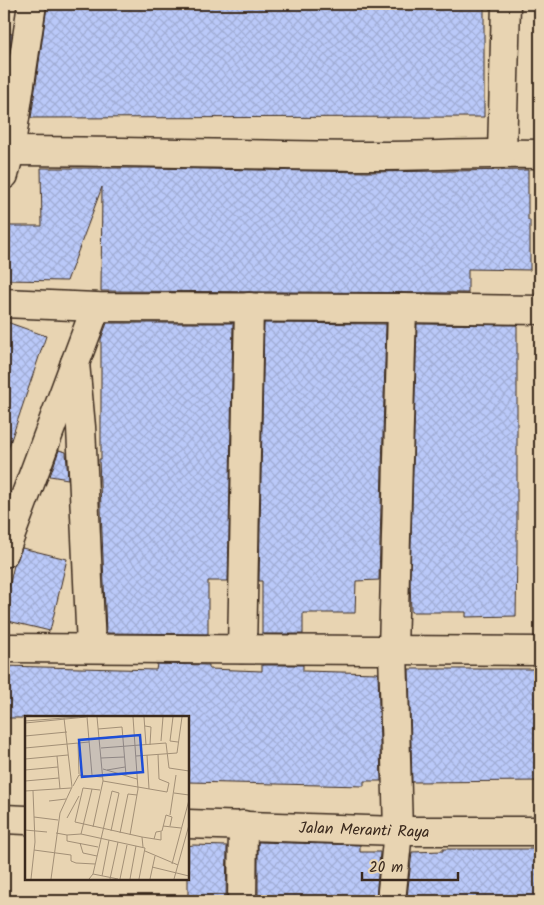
<svg xmlns="http://www.w3.org/2000/svg" width="544" height="905" viewBox="0 0 544 905" font-family="Kalam,sans-serif">
	<defs>
		<pattern id="building-cross-hatch" width="8" height="8" patternUnits="userSpaceOnUse" patternTransform="scale(1.25)"><rect width="8" height="8" fill="#bac9f9"/><path d="M0 0l8 8M0 8l8-8" fill="none" stroke="#a1add5"/></pattern>
	</defs>
	<rect width="100%" height="100%" fill="#e8d4b2"/>
	<filter id="ink" filterUnits="userSpaceOnUse"><feTurbulence type="fractalNoise" baseFrequency=".02" numOctaves="2"/><feDisplacementMap in="SourceGraphic" scale="10" xChannelSelector="R" yChannelSelector="G"/><feConvolveMatrix kernelMatrix="1 2 1 2 8 2 1 2 1" color-interpolation-filters="sRGB"/></filter>
	<g filter="url(#ink)">
		<g fill="url(#building-cross-hatch)" stroke="#3b2a1e">
			<path d="M99,4H484V117L31,118L47,6H57V5Z"/>
			<path d="M4,32L12,34L4,87Z"/>
			<path d="M41,168H149L366,172L528,170V220H530V270L468,269V293L101,291L102,187L67,281L4,280V226H42Z"/>
			<path d="M4,321L46,336L8,449L4,448Z"/>
			<path d="M107,323H233L228,581H208V634L106,633L99,459H101V339Z"/>
			<path d="M264,323L386,324L379,580L356,581L355,613H303V634H262V581H259Z"/>
			<path d="M417,324L517,325V552L516,616L466,617V612H411L410,580Z"/>
			<path d="M59,450L66,452L68,479L50,476Z"/>
			<path d="M22,548L67,559L50,631L4,620V609L14,565Z"/>
			<path d="M157,664L209,665V669L262,671V665H303V671L378,673L381,781H364V786L188,782V718H4V666L156,670Z"/>
			<path d="M409,669H540V781L412,782Z"/>
			<path d="M258,842L360,845V852H380L376,898H360V901H258Z"/>
			<path d="M193,845L227,846L226,899H188V846Z"/>
			<path d="M443,849H540V901H443V897H407L412,852L443,851Z"/>
		</g>
		<g fill="none" stroke-linecap="round" stroke-linejoin="round">
			<defs>
				<g id="minor">
					<path d="M10,151C129,151 247,155 366,156C424,156 482,153 540,154"/>
					<path d="M502,153L506,4"/>
					<path d="M4,175L10,151L32,4"/>
					<path d="M4,303L96,307L402,308L540,310"/>
					<path d="M75,363L81,427L91,647"/>
					<path d="M4,553L96,307"/>
					<path d="M4,648L540,651"/>
					<path d="M242,649L249,307"/>
					<path d="M4,819L26,820"/>
					<path d="M188,824L398,831H540"/>
					<path d="M242,901L243,825"/>
					<path d="M391,901L398,831L393,650L402,308"/>
				</g>
			</defs>
			<use href="#minor" stroke="#3b2a1e" stroke-width="31"/>
			<use href="#minor" stroke="#e8d4b2" stroke-width="28"/>
		</g>
	</g>
	<g text-anchor="middle" stroke-width="4" stroke-linejoin="round" paint-order="stroke">
		<g font-size="16" fill="#3b2a1e" stroke="#e8d4b2">
			<text transform="translate(364 829) rotate(2)" y="6">Jalan Meranti Raya</text>
		</g>
	</g>
	<g transform="translate(25 716)">
		<rect width="164" height="164" fill="#e8d4b2"/>
		<path fill="none" stroke="#a39077" stroke-width="1" d="M62,1L67,59M72,1L78,65L142,76L144,67L134,63L133,38M119,1L121,29M148,1L145,25L153,26M0,5L53,1M0,7L61,1M120,10L126,11L125,29M73,13L97,11L101,59M0,20L42,16M75,22L97,20M136,25L138,1M53,27L54,58M0,32L64,26M76,32L141,27L144,52L164,55M122,39L124,73M32,40L35,73M111,40L152,37L157,1M76,42L99,41M0,43L43,39M78,53L112,63M0,54L33,51M82,54L100,51M0,65L34,62M48,70L54,59L77,61M75,74L58,72L50,106L117,121L118,131M0,75L46,72M149,77L164,79M24,85L41,83M145,99L151,59M9,101L33,104M42,102L54,80M138,110L156,112M68,111L78,65M0,114L22,116M31,117L42,119V125L73,131M95,117L103,78L112,79M56,118L67,73M42,119L56,118L120,132L114,163M105,119L113,73L108,1M117,121L136,124V116M129,123L131,116L137,115L141,99L147,101L145,110M55,127L58,137L72,140M9,134L46,139V145L51,147L70,148M120,135L153,149M147,148L164,84M127,151L164,160M68,158L87,75L94,77L86,115M77,160L84,124M6,163L10,126L8,75M26,163L35,97L47,71L39,2M64,163L68,158L93,163M85,163L93,126M95,163L102,129M105,163L111,130M125,163L130,140M149,163L164,109"/>
		<path fill="#1d4ed8" fill-opacity="0.15" stroke="#1d4ed8" stroke-width="2.5" d="M115,19L118,56L57,61L54,24Z"/>
		<rect width="164" height="164" fill="none" stroke="#3b2a1e" stroke-width="2.5"/>
	</g>
	<rect width="544" height="905" fill="none" stroke="#e8d4b2" stroke-width="20"/>
	<rect x="10" y="10" width="524" height="885" fill="none" stroke="#3b2a1e" stroke-width="2" filter="url(#ink)"/>
	<path d="M362 872v8h96v-8" fill="none" stroke="#3b2a1e" stroke-width="2.5"/>
	<text x="369" y="872" font-size="15" fill="#3b2a1e" stroke="#e8d4b2" stroke-width="4" paint-order="stroke">20 m</text>
</svg>
